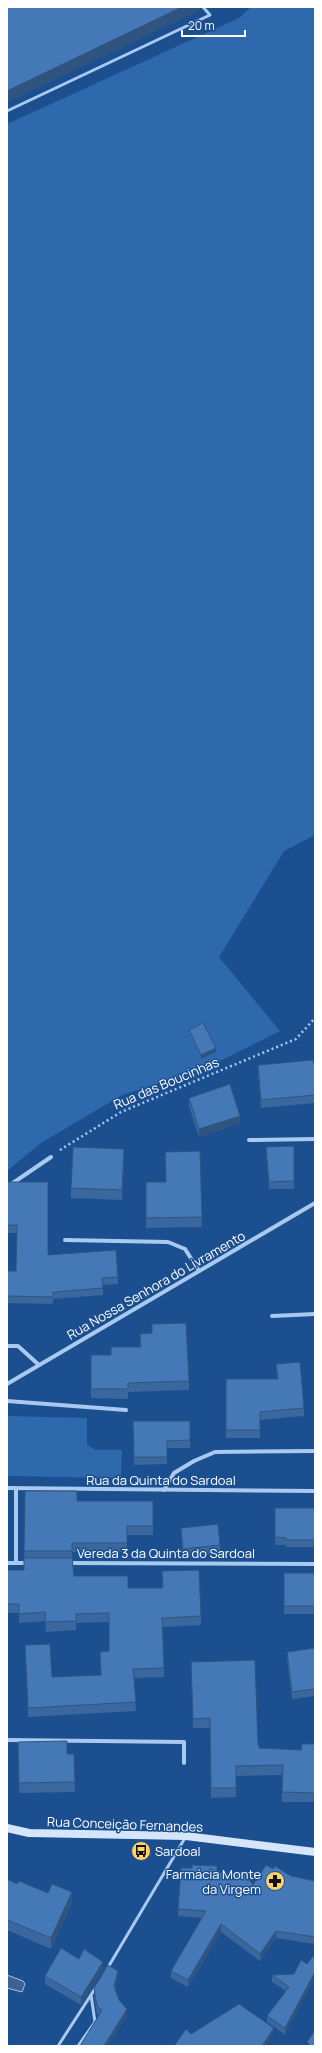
<svg xmlns="http://www.w3.org/2000/svg" width="322" height="2053" viewBox="0 0 322 2053" font-family="Manrope,sans-serif">
	<rect width="100%" height="100%" fill="#1b4f8f"/>
	<g fill="#2e69ad">
		<path d="M251,7H315V835L284,851L219,957L280,1031L202,1070L122,1095L41,1143L7,1171V124L239,18Z"/>
		<path d="M7,1416L87,1418V1445L96,1450H122L121,1478L7,1476Z"/>
	</g>
	<path fill="#3c6290" stroke="#9cc4f0" d="M7,1975L23,1981L25,1984L22,1992L7,1988Z"/>
	<g fill="none" stroke-linecap="round" stroke-linejoin="round">
		<path stroke="#a9c9ee" stroke-width="2.5" stroke-dasharray="2 3" stroke-linecap="butt" d="M60,1150L121,1112L296,1039L315,1018"/>
		<g stroke="#a9c9ee" stroke-width="3">
			<path d="M7,111L210,15L203,7"/>
			<path d="M107,1969L185,1838"/>
			<path d="M58,2046L91,1995"/>
			<path d="M78,2046L95,2022L91,1995L96,1987"/>
		</g>
		<g stroke="#a9c9ee" stroke-width="4">
			<path d="M249,1140L315,1139"/>
			<path d="M7,1187L51,1157"/>
			<path d="M65,1240L168,1242L185,1249L199,1271"/>
			<path d="M272,1316L315,1314"/>
			<path d="M7,1346H18L39,1365"/>
			<path d="M7,1384L315,1203"/>
			<path d="M7,1401L126,1410"/>
			<path d="M7,1488L315,1491"/>
			<path d="M16,1489V1563"/>
			<path d="M164,1490L174,1473L194,1461L215,1452L315,1451"/>
			<path d="M7,1563H29"/>
			<path d="M67,1563L315,1564"/>
			<path d="M7,1740L184,1742V1763"/>
		</g>
		<path stroke="#d6e6fa" stroke-width="8" d="M7,1828L29,1833L186,1836L315,1852"/>
	</g>
	<g fill="#3a679d">
		<path d="M189,1030L216,1052L201,1059L189,1034Z"/>
		<path d="M314,1064H315V1103L261,1108L258,1073V1065Z"/>
		<path d="M189,1098L240,1123L199,1137L189,1106Z"/>
		<path d="M294,1146V1189H269L266,1155V1147Z"/>
		<path d="M200,1151L202,1227L146,1228V1182H165Z"/>
		<path d="M124,1159L122,1200L71,1198V1188Z"/>
		<path d="M7,1182L48,1255L118,1277V1284L103,1285V1295L53,1299V1304L7,1303V1271H16L17,1233H7Z"/>
		<path d="M140,1334L189,1381V1390L128,1392V1399L91,1398V1355H111L140,1347Z"/>
		<path d="M276,1364L304,1408V1416L260,1420V1438H226V1379H277Z"/>
		<path d="M133,1421H190V1448H167V1464L134,1465Z"/>
		<path d="M25,1491L77,1501H153V1535H127V1552H72L74,1576L128,1588H162V1571L201,1616V1625L163,1627L164,1677L134,1678L136,1711L28,1717L25,1645L52,1677L101,1675L100,1652L109,1651V1622L76,1623V1630L46,1632L45,1621L19,1623V1613H7V1570H24Z"/>
		<path d="M275,1508H315V1547H286V1545H275Z"/>
		<path d="M181,1528L220,1545V1553L183,1557L181,1535Z"/>
		<rect x="284" y="1573" width="31" height="41"/>
		<path d="M315,1648V1696L292,1699L287,1660V1652Z"/>
		<path d="M191,1672L258,1745L259,1748L301,1750L315,1744V1802H282V1775L236,1776V1797L211,1798L210,1728H193Z"/>
		<path d="M18,1742L67,1754H74L75,1792L19,1793Z"/>
		<path d="M273,1869L291,1876L315,1881V1944L276,1938L260,1961L221,1932L188,1987L171,1978V1971L202,1918L178,1916V1909L217,1872L253,1885Z"/>
		<path d="M7,1879L17,1884L48,1893L72,1902L51,1949L7,1930Z"/>
		<path d="M79,1959L103,1969L81,2005L45,1984V1976Z"/>
		<path d="M294,1974L285,2035L267,2022V2016L286,1991L272,1982V1975Z"/>
		<path d="M118,1979L115,1989L119,2000L127,2016L99,2015L97,2014L94,1996V1988Z"/>
	</g>
	<g fill="#305480">
		<path d="M182,7H200V10L7,103V91Z"/>
		<path d="M216,1048V1052L201,1059V1055Z"/>
		<path d="M240,1116V1123L199,1137V1129Z"/>
		<path d="M124,1149V1159L122,1200V1190Z"/>
		<path d="M72,1892V1902L51,1949V1938Z"/>
		<path d="M221,1924V1932L188,1987V1980Z"/>
		<path d="M276,1931V1938L260,1961V1954Z"/>
		<path d="M103,1962V1969L81,2005V1997Z"/>
		<path d="M118,1971V1979L114,1994V1986Z"/>
		<path d="M315,1972V1978L285,2035V2028Z"/>
		<path d="M127,2009V2016L108,2046H104Z"/>
		<path d="M274,2028V2033L266,2046H262Z"/>
	</g>
	<g fill="#4478b7" stroke="#305480">
		<path d="M7,7H182L7,91Z"/>
		<path d="M203,1023L216,1048L201,1055L189,1030Z"/>
		<path d="M313,1060L314,1064H315V1095L261,1100L258,1065Z"/>
		<path d="M230,1084L240,1116L199,1129L189,1098Z"/>
		<path d="M294,1146V1181L269,1182L266,1147Z"/>
		<path d="M73,1147L124,1149L122,1190L71,1188Z"/>
		<path d="M200,1151L202,1217L146,1218V1182H166L165,1152Z"/>
		<path d="M7,1182H48V1255L116,1250L118,1277L102,1278L103,1288L53,1292V1297L7,1296V1271H16L17,1225H7Z"/>
		<path d="M186,1323L189,1381L128,1383V1389H91V1355H111V1347H141L140,1334L152,1333V1324Z"/>
		<path d="M300,1362L304,1408L260,1412V1430H226V1379H278L276,1364Z"/>
		<path d="M133,1421H190V1440L167,1441V1457H134Z"/>
		<path d="M25,1491H77V1501H153V1526H127V1543H72V1551H24Z"/>
		<path d="M275,1508H315V1540H286V1538L275,1537Z"/>
		<path d="M218,1524L220,1545L183,1549L181,1528Z"/>
		<path d="M24,1558H72L74,1576H128V1588H163L162,1571L199,1570L201,1616L162,1618L164,1668L133,1669L136,1702L28,1708L25,1645L50,1644L52,1677L101,1675L100,1652L109,1651V1613L76,1614V1621L46,1622L45,1612L19,1614V1604H7V1570H24Z"/>
		<rect x="284" y="1573" width="31" height="33"/>
		<path d="M315,1648V1689L292,1692L287,1652Z"/>
		<path d="M255,1660L258,1745H259V1748L301,1750L302,1744H315V1793L282,1792L283,1765L236,1766V1788H211L210,1718L193,1719L191,1662Z"/>
		<path d="M67,1741V1754H74L75,1782L19,1783L18,1742Z"/>
		<path d="M192,1865L217,1866V1872L236,1874L244,1872L253,1885L266,1865L273,1869L275,1866L291,1876L315,1881V1937L276,1931L260,1954L221,1924L188,1980L171,1971L206,1911L178,1909L181,1868H192Z"/>
		<path d="M7,1879L17,1884L19,1881L48,1893L52,1884L72,1892L51,1938L7,1920Z"/>
		<path d="M61,1948L79,1959L84,1949L103,1962L81,1997L45,1976Z"/>
		<path d="M313,1956L315,1957V1972L285,2028L267,2016L289,1987L272,1975L294,1974L301,1960L307,1964Z"/>
		<path d="M108,1965L118,1971L114,1986L119,2000L127,2009L104,2046H80L102,2010L97,2006L94,1988Z"/>
		<path d="M239,2004L274,2028L262,2046H247L245,2045V2046H174L186,2029L191,2034Z"/>
		<path d="M315,2030V2046H308L309,2044L307,2042Z"/>
	</g>
	<defs>
		<symbol id="bus-disc" viewBox="-11 -11 22 22"><circle r="9.5" fill="#ffd166" stroke="#1b4f8f"/><path d="M-5-6H5V4H4V6H2V4H-2V6H-4V4H-5ZM-3.5-4V0h7V-4ZM-3.5 1.2v1.5H-2V1.2ZM2 1.2v1.5H3.5V1.2Z" fill="#111"/></symbol>
		<symbol id="pharmacy-disc" viewBox="-11 -11 22 22"><circle r="9.5" fill="#ffd166" stroke="#1b4f8f"/><path d="M-2-6h4v4h4v4h-4v4h-4v-4h-4v-4h4Z" fill="#111"/></symbol>
	</defs>
	<g fill-rule="evenodd">
		<use href="#bus-disc" x="130" y="1840" width="22" height="22"/>
		<use href="#pharmacy-disc" x="264" y="1870" width="22" height="22"/>
	</g>
	<g text-anchor="middle" stroke-width="3" stroke-linejoin="round" paint-order="stroke">
		<g font-size="13" fill="#fff" stroke="#1b4f8f">
			<text transform="translate(166 1083) rotate(-23)" y="5">Rua das Boucinhas</text>
			<text transform="translate(156 1285) rotate(-30)" y="5">Rua Nossa Senhora do Livramento</text>
			<text x="161" y="1485">Rua da Quinta do Sardoal</text>
			<text x="166" y="1558">Vereda 3 da Quinta do Sardoal</text>
			<text transform="translate(125 1824) rotate(2)" y="5">Rua Conceição Fernandes</text>
		</g>
		<g font-size="13" fill="#fff" stroke="#1b4f8f" text-anchor="start">
			<text x="155" y="1856">Sardoal</text>
			<text x="261" y="1879" text-anchor="end">Farmácia Monte<tspan x="261" dy="15">da Virgem</tspan></text>
		</g>
	</g>
	<rect width="322" height="2053" fill="none" stroke="#ffffff" stroke-width="16"/>
	<path d="M182 30v6h63v-6" fill="none" stroke="#ffffff" stroke-width="2"/>
	<text x="188" y="30" font-size="12" fill="#ffffff" stroke="#1b4f8f" stroke-width="3" paint-order="stroke">20 m</text>
</svg>
